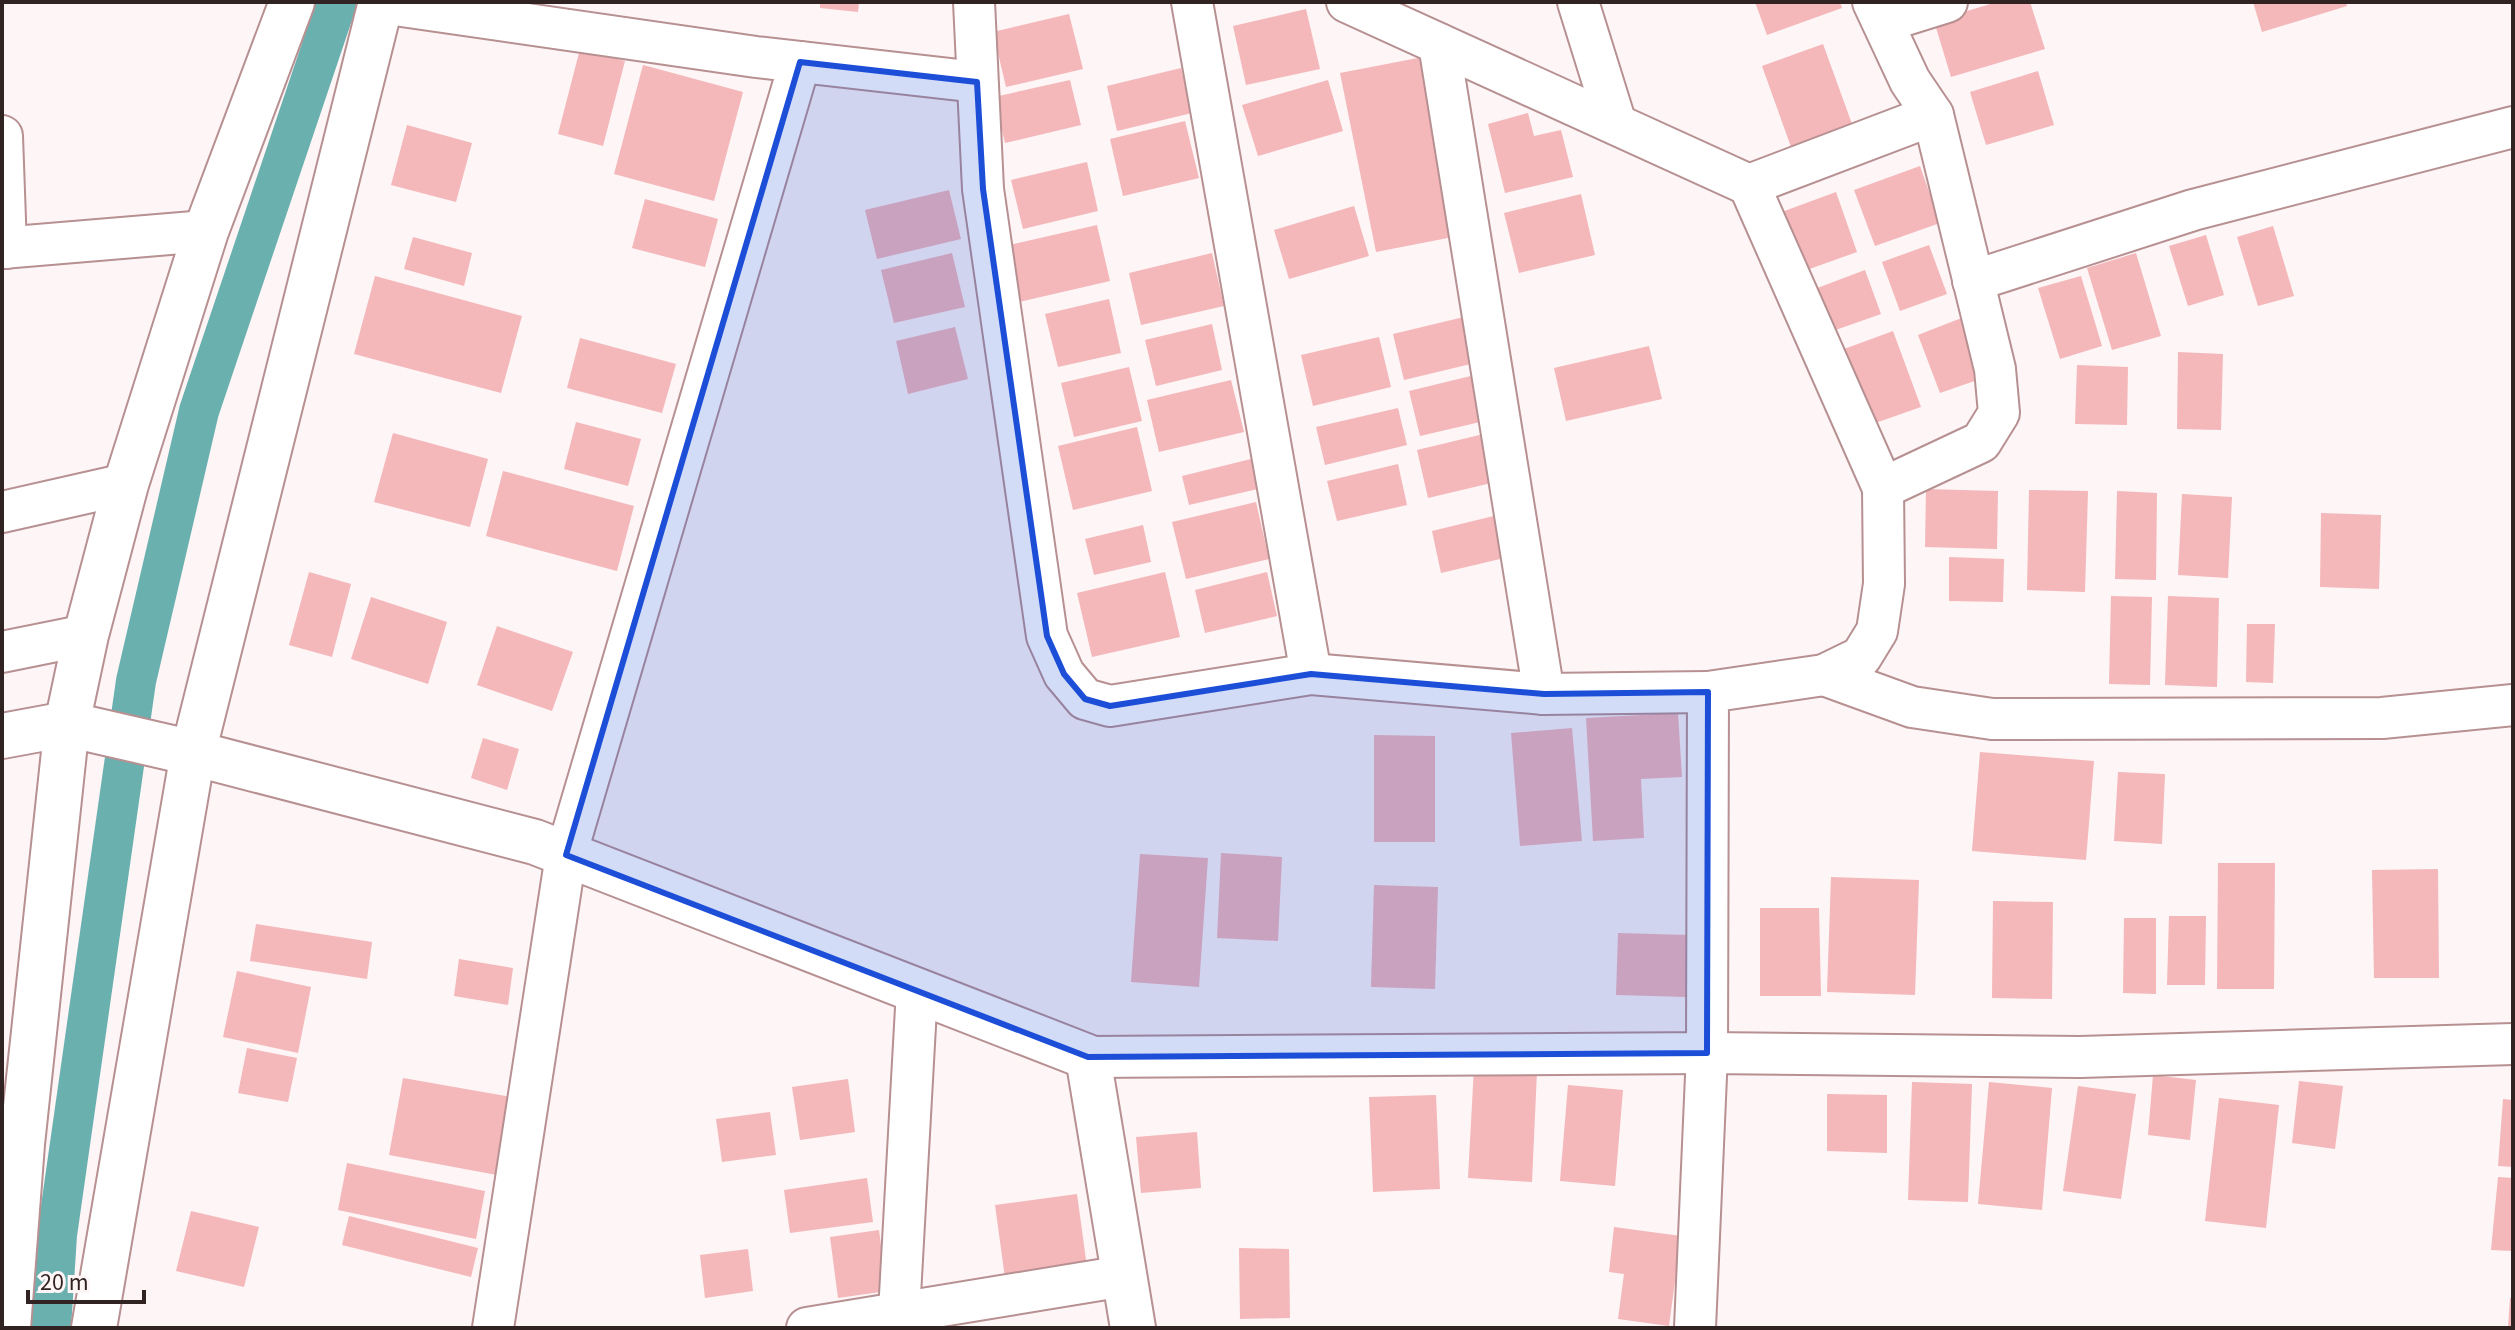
<svg xmlns="http://www.w3.org/2000/svg" width="2515" height="1330" viewBox="0 0 2515 1330" font-family="'Source Sans 3',sans-serif">
	<rect width="100%" height="100%" fill="#fef5f6"/>
	<g fill="none" stroke-linecap="round" stroke-linejoin="round">
		<path stroke="#6ab0af" stroke-width="40" d="M51,1328L57,1235L136,681L199,411L337,2"/>
	</g>
	<g fill="#f4b7ba">
		<path d="M820,2H859L858,12L820,8Z"/>
		<path d="M1755,2H1840L1842,8L1767,35Z"/>
		<path d="M1997,2H2030L2045,49L1951,77L1934,21Z"/>
		<path d="M2253,2H2346L2347,6L2262,32Z"/>
		<path d="M1306,9L1320,69L1246,85L1233,26Z"/>
		<path d="M1069,14L1083,69L1006,87L993,32Z"/>
		<path d="M1823,44L1852,124L1791,147L1762,66Z"/>
		<path d="M580,49L625,61L603,146L558,134Z"/>
		<path d="M1423,57L1458,236L1376,252L1340,73Z"/>
		<path d="M643,65L743,92L714,201L614,174Z"/>
		<path d="M1181,68L1192,113L1117,131L1107,86Z"/>
		<path d="M2038,71L2054,125L1986,145L1970,92Z"/>
		<path d="M1070,80L1081,125L1005,143L994,97Z"/>
		<path d="M1328,80L1343,131L1258,156L1242,105Z"/>
		<path d="M1528,113L1534,136L1561,130L1573,177L1505,193L1488,124Z"/>
		<path d="M1185,121L1199,178L1123,196L1110,139Z"/>
		<path d="M407,125L472,143L456,202L391,185Z"/>
		<path d="M1087,162L1098,211L1023,229L1011,180Z"/>
		<path d="M1920,166L1940,223L1875,246L1854,190Z"/>
		<path d="M949,190L961,239L877,259L865,210Z"/>
		<path d="M1836,192L1857,252L1801,272L1779,213Z"/>
		<path d="M1581,194L1595,255L1519,273L1504,213Z"/>
		<path d="M645,199L718,219L705,267L632,248Z"/>
		<path d="M1354,206L1369,256L1289,279L1274,230Z"/>
		<path d="M1097,225L1110,281L1019,302L1005,246Z"/>
		<path d="M2273,226L2294,296L2258,306L2237,237Z"/>
		<path d="M2206,235L2224,295L2188,306L2169,246Z"/>
		<path d="M413,237L472,253L464,286L404,269Z"/>
		<path d="M1929,245L1947,294L1900,311L1882,262Z"/>
		<path d="M952,253L965,307L894,323L881,270Z"/>
		<path d="M1212,253L1224,306L1141,325L1129,273Z"/>
		<path d="M2136,253L2161,336L2112,350L2087,268Z"/>
		<path d="M1865,270L1881,314L1827,333L1812,290Z"/>
		<path d="M375,276L522,316L501,393L354,354Z"/>
		<path d="M2081,276L2102,346L2060,359L2038,288Z"/>
		<path d="M1109,299L1121,353L1058,367L1045,314Z"/>
		<path d="M1468,316L1479,362L1404,380L1393,334Z"/>
		<path d="M1964,317L1986,377L1940,393L1918,335Z"/>
		<path d="M1212,324L1222,370L1156,386L1145,340Z"/>
		<path d="M955,327L968,379L908,394L896,341Z"/>
		<path d="M1893,331L1921,407L1864,427L1836,352Z"/>
		<path d="M1379,337L1391,387L1313,406L1301,355Z"/>
		<path d="M580,338L676,364L662,413L567,388Z"/>
		<path d="M1649,346L1662,399L1566,421L1554,368Z"/>
		<path d="M2178,352L2223,354L2221,430L2177,429Z"/>
		<path d="M2077,365L2128,367L2127,425L2075,424Z"/>
		<path d="M1129,367L1142,421L1074,437L1061,383Z"/>
		<path d="M1483,373L1493,419L1420,436L1409,391Z"/>
		<path d="M1231,380L1244,432L1159,452L1147,400Z"/>
		<path d="M1398,408L1407,445L1325,465L1316,427Z"/>
		<path d="M576,422L641,439L628,486L564,469Z"/>
		<path d="M1137,427L1152,491L1073,510L1058,446Z"/>
		<path d="M1492,432L1504,480L1428,498L1417,450Z"/>
		<path d="M393,433L488,459L470,527L374,502Z"/>
		<path d="M1255,458L1262,488L1189,505L1182,476Z"/>
		<path d="M1398,464L1407,505L1337,521L1327,481Z"/>
		<path d="M503,471L634,506L617,571L486,536Z"/>
		<path d="M1926,489L1998,491L1997,549L1925,547Z"/>
		<path d="M2029,490L2088,491L2085,592L2027,590Z"/>
		<path d="M2117,491L2157,493L2156,580L2115,579Z"/>
		<path d="M2182,494L2232,497L2228,578L2178,575Z"/>
		<path d="M1256,502L1269,559L1186,579L1172,522Z"/>
		<path d="M1506,513L1517,555L1441,573L1432,531Z"/>
		<path d="M2321,513L2381,515L2379,589L2320,587Z"/>
		<path d="M1143,525L1151,562L1094,575L1085,539Z"/>
		<path d="M1949,557L2004,559L2003,602L1949,601Z"/>
		<path d="M309,572L351,584L332,657L289,645Z"/>
		<path d="M1165,572L1180,637L1092,657L1077,593Z"/>
		<path d="M1267,572L1277,616L1205,633L1195,590Z"/>
		<path d="M2111,596L2152,597L2150,685L2109,684Z"/>
		<path d="M2168,596L2219,598L2217,687L2165,685Z"/>
		<path d="M371,597L447,622L428,684L351,659Z"/>
		<path d="M2247,624H2275L2273,683L2246,682Z"/>
		<path d="M497,626L573,652L552,711L477,685Z"/>
		<path d="M1678,713L1682,777L1641,779L1644,838L1593,841L1586,718Z"/>
		<path d="M1572,728L1582,841L1520,846L1511,733Z"/>
		<path d="M1374,735L1435,736V842H1374Z"/>
		<path d="M483,738L519,749L507,790L471,778Z"/>
		<path d="M1980,752L2094,761L2086,860L1972,851Z"/>
		<path d="M2118,772L2165,774L2162,844L2114,841Z"/>
		<path d="M1221,853L1282,857L1278,941L1217,938Z"/>
		<path d="M1140,854L1208,858L1199,987L1131,982Z"/>
		<path d="M2218,863H2275L2274,989H2217Z"/>
		<path d="M2438,869L2439,978H2374L2372,870Z"/>
		<path d="M1831,877L1919,880L1915,995L1827,992Z"/>
		<path d="M1374,885L1438,887L1435,989L1371,987Z"/>
		<path d="M1993,901L2053,902L2052,999L1992,998Z"/>
		<path d="M1760,908H1819L1821,996H1760Z"/>
		<path d="M2169,916H2206L2205,985H2167Z"/>
		<path d="M2124,918H2156V994L2123,993Z"/>
		<path d="M256,924L372,942L367,979L250,961Z"/>
		<path d="M1618,933L1689,935L1687,997L1616,995Z"/>
		<path d="M459,959L513,968L508,1005L454,996Z"/>
		<path d="M237,971L311,987L298,1053L223,1037Z"/>
		<path d="M247,1048L297,1058L288,1102L238,1093Z"/>
		<path d="M1474,1067L1537,1071L1532,1182L1468,1178Z"/>
		<path d="M2153,1075L2196,1080L2190,1140L2148,1135Z"/>
		<path d="M403,1078L511,1097L497,1175L389,1155Z"/>
		<path d="M848,1079L855,1132L800,1140L792,1087Z"/>
		<path d="M2299,1081L2343,1086L2335,1149L2292,1143Z"/>
		<path d="M1912,1082L1972,1084L1968,1202L1908,1200Z"/>
		<path d="M1989,1082L2052,1088L2042,1210L1978,1204Z"/>
		<path d="M1568,1085L1623,1090L1615,1186L1560,1181Z"/>
		<path d="M2078,1086L2136,1094L2121,1199L2063,1191Z"/>
		<path d="M1827,1094L1887,1095V1153L1827,1151Z"/>
		<path d="M1436,1095L1440,1189L1373,1192L1369,1097Z"/>
		<path d="M2219,1098L2279,1105L2266,1228L2205,1221Z"/>
		<path d="M2503,1099L2513,1100V1167L2498,1166Z"/>
		<path d="M770,1112L776,1155L722,1162L716,1119Z"/>
		<path d="M1197,1132L1201,1188L1141,1193L1136,1137Z"/>
		<path d="M347,1163L485,1191L476,1239L338,1210Z"/>
		<path d="M2498,1177L2513,1178V1251L2491,1250Z"/>
		<path d="M867,1178L873,1222L790,1233L784,1190Z"/>
		<path d="M1077,1194L1087,1267L1005,1278L995,1205Z"/>
		<path d="M191,1211L259,1227L244,1287L176,1271Z"/>
		<path d="M349,1216L478,1248L471,1277L342,1245Z"/>
		<path d="M1614,1227L1681,1236L1669,1326L1618,1319L1624,1274L1609,1272Z"/>
		<path d="M879,1230L887,1291L838,1298L830,1237Z"/>
		<path d="M1239,1248L1289,1249L1290,1318L1240,1319Z"/>
		<path d="M748,1249L753,1291L705,1298L700,1255Z"/>
		<path d="M2510,1298H2513V1328H2508Z"/>
	</g>
	<g fill="none" stroke-linecap="round" stroke-linejoin="round">
		<defs>
			<g id="street">
				<path d="M974,2L983,189L1047,636L1064,674L1085,699L1110,706L1311,674L1544,694L1708,692"/>
				<path d="M1192,2L1311,674"/>
				<path d="M1347,2L1749,185L1933,115"/>
				<path d="M1578,2L1616,124"/>
				<path d="M381,3L756,57L977,82"/>
				<path d="M1883,22L1947,2"/>
				<path d="M1439,44L1544,694"/>
				<path d="M2,136L6,248"/>
				<path d="M1749,185L1883,488"/>
				<path d="M2,248L206,231"/>
				<path d="M1973,281L2193,210L2513,127"/>
				<path d="M2,512L126,484"/>
				<path d="M2,652L86,635"/>
				<path d="M1824,675L1912,707L1992,719L2382,718L2513,705"/>
				<path d="M1088,1057L1707,1053L1708,692L1824,675L1861,657L1877,631L1884,584L1883,488L1981,442L1999,413L1995,369L1933,115L1910,81L1873,2"/>
				<path d="M899,1313L917,990"/>
				<path d="M493,1328L566,855L800,62"/>
				<path d="M807,1328L1124,1276"/>
				<path d="M1695,1328L1707,1053L2080,1057L2513,1044"/>
			</g>
			<path id="secondary" d="M2,736L67,724L193,753L535,842L1088,1057L1133,1328"/>
			<g id="primary">
				<path d="M8,1328L22,1144L67,724L86,635L126,484L206,231L292,2"/>
				<path d="M94,1328L193,753L381,2"/>
			</g>
		</defs>
		<use href="#street" stroke="#b79092" stroke-width="44"/>
		<use href="#secondary" stroke="#b79092" stroke-width="48"/>
		<use href="#primary" stroke="#b79092" stroke-width="48"/>
		<use href="#street" stroke="#fff" stroke-width="40"/>
		<use href="#secondary" stroke="#fff" stroke-width="44"/>
		<use href="#primary" stroke="#fff" stroke-width="44"/>
	</g>
	<path fill="#1d4ed8" fill-opacity="0.2" stroke="#1d4ed8" stroke-width="6" stroke-linejoin="round" d="M800,62L977,82L983,189L1047,636L1064,674L1085,699L1110,706L1311,674L1544,694L1708,692L1707,1053L1088,1057L566,855Z"/>
	<rect width="2515" height="1330" fill="none" stroke="#322323" stroke-width="8"/>
	<path d="M28 1290v12h116v-12" fill="none" stroke="#322323" stroke-width="4"/>
	<text x="40" y="1290" font-size="24" fill="#322323" stroke="#fef5f6" stroke-width="6" paint-order="stroke">20 m</text>
</svg>
